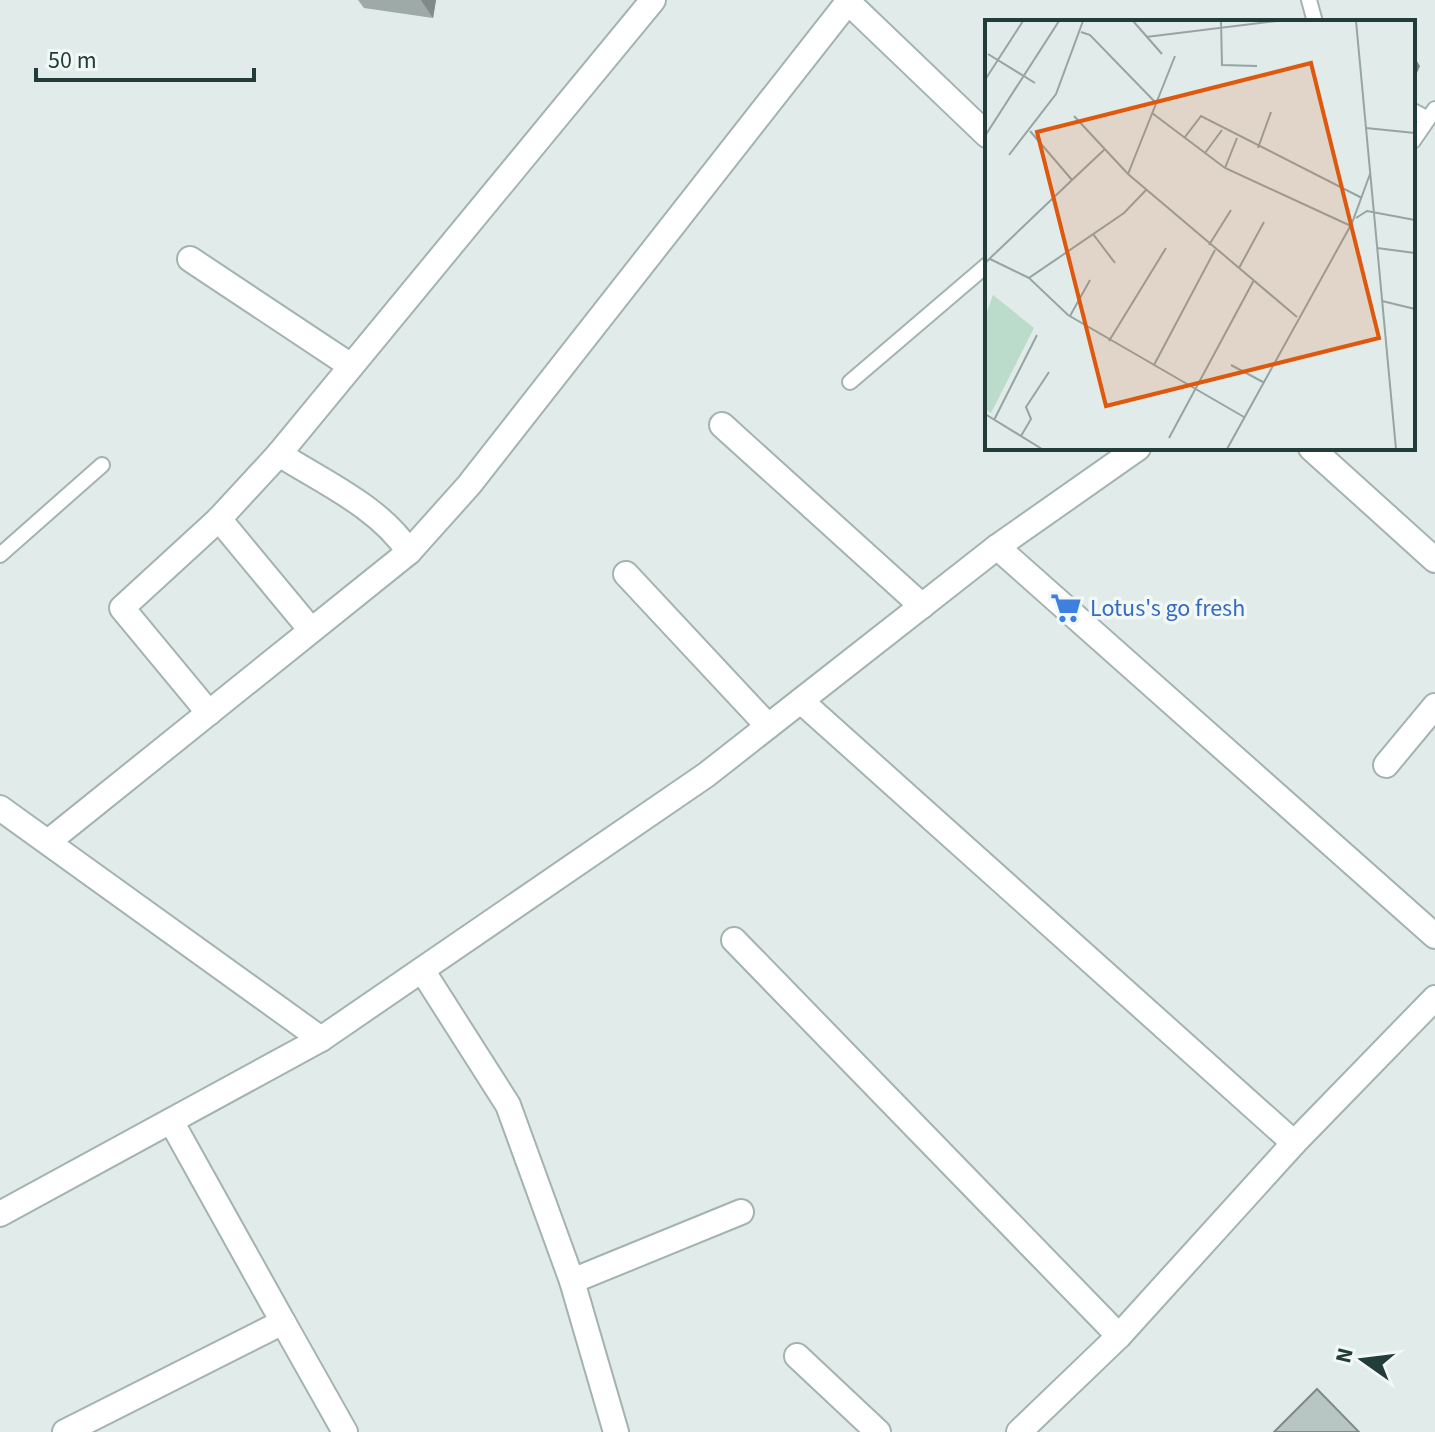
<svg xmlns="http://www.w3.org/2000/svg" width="1435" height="1432" viewBox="0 0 1435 1432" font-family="'Source Sans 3',sans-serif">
	<rect width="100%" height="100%" fill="#e1ebe9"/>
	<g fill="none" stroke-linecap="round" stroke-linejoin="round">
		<defs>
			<g id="service">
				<path d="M1309,0L1315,22"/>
				<path d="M1413,111L1428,119L1435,109"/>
				<path d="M1413,141L1428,119"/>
				<path d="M850,382L987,265"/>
				<path d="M0,555L102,465"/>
			</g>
			<g id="minor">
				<path d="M190,259L351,366"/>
				<path d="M722,425L922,606"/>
				<path d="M279,454C323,482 380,507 409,552"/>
				<path d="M219,519L311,630"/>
				<path d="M997,547L1435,936"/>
				<path d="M626,574L768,726"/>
				<path d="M801,701L1294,1143"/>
				<path d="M209,713L122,608L219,519L279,454L653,0"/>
				<path d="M1386,765L1435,706"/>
				<path d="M0,808L321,1039"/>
				<path d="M48,842L409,552L469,485L848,2"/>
				<path d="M734,940L1119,1336"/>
				<path d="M422,970L508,1105L572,1281L616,1432"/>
				<path d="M0,1214L321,1039L706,775L997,547L1138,448"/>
				<path d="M572,1281L741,1212"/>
				<path d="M283,1322L345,1432"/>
				<path d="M797,1356L878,1432"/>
				<path d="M65,1432L283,1322L171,1121"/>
				<path d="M1019,1432L1119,1336L1294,1143L1435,998"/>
			</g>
			<g id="tertiary">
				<path d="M846,0L987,135"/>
				<path d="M1311,448L1435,560"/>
			</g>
		</defs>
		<use href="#service" stroke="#a4b3b1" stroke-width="18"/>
		<use href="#minor" stroke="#a4b3b1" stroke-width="28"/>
		<use href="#tertiary" stroke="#a4b3b1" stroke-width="28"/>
		<use href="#service" stroke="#fff" stroke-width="14"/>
		<use href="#minor" stroke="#fff" stroke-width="24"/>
		<use href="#tertiary" stroke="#fff" stroke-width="24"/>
	</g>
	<path fill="#9daaa7" d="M358,0H436L433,18L364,8Z"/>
	<g fill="#808b88">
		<path d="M421,0H436L433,18Z"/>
		<path d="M1415,58L1420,66L1413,82V62Z"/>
	</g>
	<path fill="#b7c6c2" stroke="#808b88" stroke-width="2" d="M1317,1389L1359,1432H1274Z"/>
	<defs>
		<symbol id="supermarket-bare" viewBox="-9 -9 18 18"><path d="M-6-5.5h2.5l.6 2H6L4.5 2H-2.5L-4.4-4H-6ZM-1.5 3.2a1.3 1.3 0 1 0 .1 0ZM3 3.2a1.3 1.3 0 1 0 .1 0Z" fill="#3f7fe0" stroke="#f2f8f6" stroke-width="2.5" paint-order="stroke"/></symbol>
	</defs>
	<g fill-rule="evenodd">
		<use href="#supermarket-bare" x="1044" y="586" width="44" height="44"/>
	</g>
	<g text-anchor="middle" stroke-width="7" stroke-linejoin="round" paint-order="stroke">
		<g font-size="24" fill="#366cbe" stroke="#f2f8f6" text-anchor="start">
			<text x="1090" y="616">Lotus's go fresh</text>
		</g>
	</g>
	<g transform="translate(985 20)">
		<rect width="430" height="430" fill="#e1ebe9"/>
		<path d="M8,275L49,308L6,393L0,389V297Z" fill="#bbdcca"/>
		<path fill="none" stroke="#95a5a3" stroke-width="2" d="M148,1L177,34M236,1L237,45L272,46M371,1L411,429M96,12L105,15L171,83M161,17L292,1M3,34L50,63M0,60L38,1M167,93L240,148L366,206M89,96L143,154L312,297M381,108L430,113M45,111L87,160L120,129M0,116L74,1M200,117L216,96L377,178M273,128L286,92M220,133L237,110M24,135L71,74L98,1M240,148L252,118M143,154L190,36M161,170L139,193L44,258L83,295L259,397M371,198L382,191L430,200M108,214L130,243M224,225L246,190M392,228L430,233M5,239L44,258M0,243L87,160M0,243V270M254,248L279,202M397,281L430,289M85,296L105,260M124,321L181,228M169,345L230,230M246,345L278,362M0,394L57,429M9,400L52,315M36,416L46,399L41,387L64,352M184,418L269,260M242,429L367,203L385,154"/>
		<path fill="#de580e" fill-opacity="0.15" stroke="#de580e" stroke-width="4" d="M326,43L394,318L121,386L52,112Z"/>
		<rect width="430" height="430" fill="none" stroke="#223c39" stroke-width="4"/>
	</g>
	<g transform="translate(1363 1360) rotate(284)" stroke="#f2f8f6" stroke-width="6" paint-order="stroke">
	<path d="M0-6L14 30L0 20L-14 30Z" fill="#223c39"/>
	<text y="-12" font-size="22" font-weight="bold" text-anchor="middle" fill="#223c39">N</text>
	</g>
	<path d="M36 68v12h218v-12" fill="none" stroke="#223c39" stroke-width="4"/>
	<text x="48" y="68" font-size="24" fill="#223c39" stroke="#f2f8f6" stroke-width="6" paint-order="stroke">50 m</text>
</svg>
